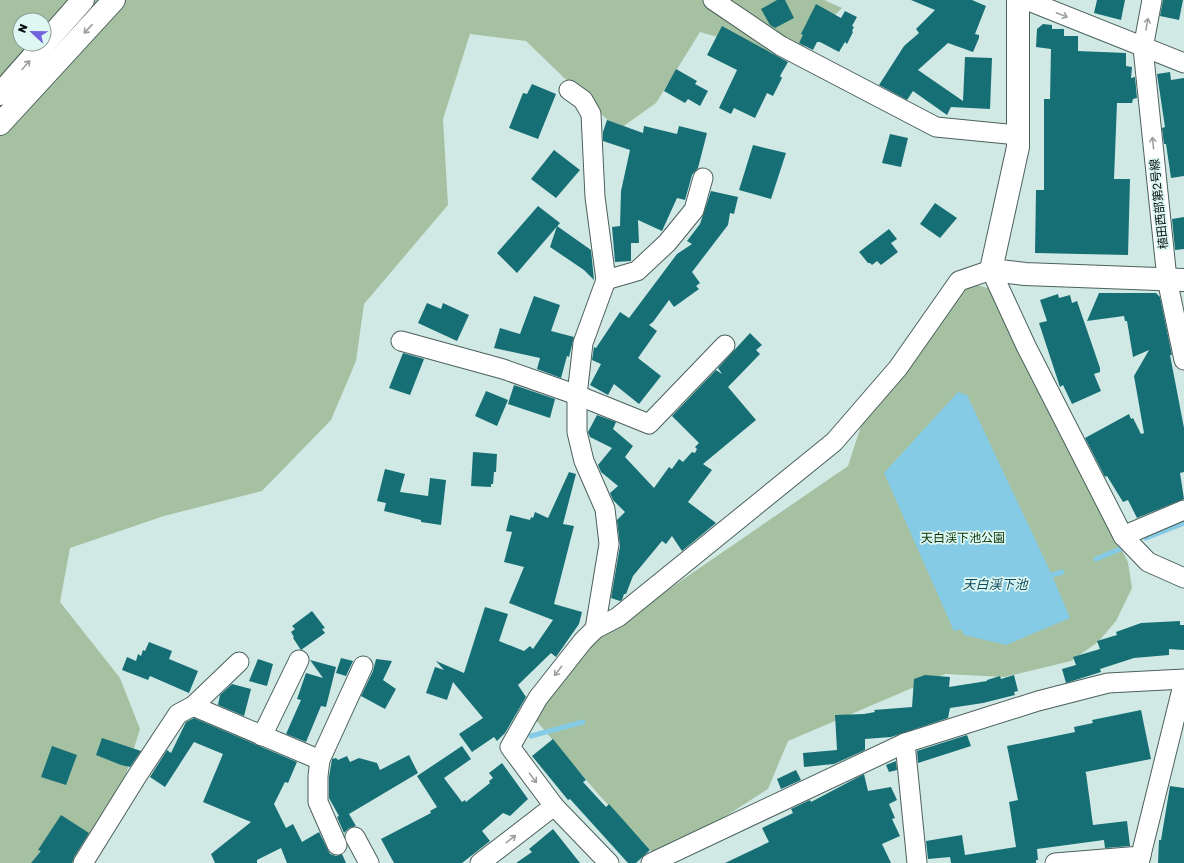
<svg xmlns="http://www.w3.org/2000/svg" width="1184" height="863" viewBox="0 0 1184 863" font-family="'Golos Text','Noto Sans JP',sans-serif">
	<rect width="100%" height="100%" fill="#d1e9e5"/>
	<g fill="#a6c1a2" fill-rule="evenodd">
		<path d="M0,0H824L842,8L792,58L700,32L656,103L618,130L526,41L470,34L443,119L448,205L364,304L356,361L331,420L262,491L164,516L70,548L60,602L120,678L140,729L117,803L84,863H0ZM20,20H44V44H20Z"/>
		<path d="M973,284L988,288L1128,562L1132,588L1116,621L1098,642L1071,661L1004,677L945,674L788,741L768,789L659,859L599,795L534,718L586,646L848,466L862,423L961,291Z"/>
	</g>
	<path fill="#86cbe5" d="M958,392L967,395L1052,575L1070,618L1006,645L964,635L961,629L954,631L884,473Z"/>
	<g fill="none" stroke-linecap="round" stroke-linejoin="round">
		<g stroke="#86cbe5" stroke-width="5">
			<path d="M1146,538L1184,523"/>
			<path d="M1096,559L1120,549"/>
			<path d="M1052,575L1062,572"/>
			<path d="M531,736L583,722"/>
		</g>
	</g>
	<g fill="#176f76">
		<path d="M777,0H785L794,18L775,28L770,25L761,9Z"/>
		<path d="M911,0H972L986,6L975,34L979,35V38L973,52L948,43L918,70L963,101L965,57L992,58L990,109L951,107L947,115L913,91L907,100L879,85L904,46L919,33L916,29L935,10Z"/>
		<path d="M1097,0H1125L1121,20L1094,13Z"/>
		<path d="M1163,0H1183L1179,20L1160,16Z"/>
		<path d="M816,4L841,18L845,11L857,17L852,26L854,27L852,31L853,32L847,44L845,42L839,52L820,42H817L813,50L799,43L803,35L801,34Z"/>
		<path d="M1043,24L1052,25V29H1064V36H1078V51L1126,53V66L1132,67L1131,78L1135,77L1137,98L1133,99L1132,103H1117L1114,179H1130L1128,255L1035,253L1036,190H1044V99H1050L1051,49L1036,47L1037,29Z"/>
		<path d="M722,26L788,62L780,76L782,78L773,96L767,93L755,118L734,108L731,114L719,108L737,70L707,55Z"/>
		<path d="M676,69L697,81L695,84L708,91L700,106L688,99L685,103L664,91Z"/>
		<path d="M1170,72L1171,80L1184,78V176L1171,178L1166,144H1164L1162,128L1165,127L1157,74Z"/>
		<path d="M532,84L556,94L538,139L509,128L523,93L527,94Z"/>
		<path d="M607,120L643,133L644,126L677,134L679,126L707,133L698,168L692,175L685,200L677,198L662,231L638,220L639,243H631V261L615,262L612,227L620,226L621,191L630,150L603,141V132Z"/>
		<path d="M890,134L908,138L901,167L882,163Z"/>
		<path d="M753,145L786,153L771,199L739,190Z"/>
		<path d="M554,150L580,170L556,198L531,179Z"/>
		<path d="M711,191L738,197L734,214L730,213L728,225L692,272L700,283L696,286L699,289L674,307L669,300L653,322L649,325L657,331L638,358L661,376L639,404L614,384L608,395L590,385L601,364L592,360L594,347L596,348L620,312L629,318L677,254L692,244L687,241L700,224Z"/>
		<path d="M935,203L957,218L940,238L920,224Z"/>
		<path d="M538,206L560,223L517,273L497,253Z"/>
		<path d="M1184,217V249L1175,250L1172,219Z"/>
		<path d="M557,226L591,250L594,280L584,270L550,247Z"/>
		<path d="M889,229L897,239L891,243L898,252L881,265L877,261L872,265L870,263H868L859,252Z"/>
		<path d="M1099,293H1156L1160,297L1172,355H1170L1184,428V472L1180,473L1184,499L1137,518L1128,500L1123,502L1107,476L1105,477L1085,438L1129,414L1131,419L1133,418L1141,434L1144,433L1134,376L1149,350L1133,357L1127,321H1125L1124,316L1087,321Z"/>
		<path d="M1058,294L1059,298L1070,295L1072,303L1077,301L1100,368V372L1094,374L1101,391L1072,404L1063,385L1060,387L1039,323L1047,321L1040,300Z"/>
		<path d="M534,296L560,305L551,331L574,337L569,357L567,356L561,378L537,369L540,358L494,348L500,328L520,334Z"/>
		<path d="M427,303L441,309L443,303L469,315L457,341L418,323Z"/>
		<path d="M750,333L762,345L756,350L760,354L728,387L756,420L703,464L712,470L688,502L716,523L682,551L672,536L666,544L662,541L633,576L626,594H624L622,600L620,601L611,598L620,546L617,520L625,512L613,500L610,493L618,486L601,472L598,465L612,448L590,437L588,432L597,415L616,422L613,429L633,446L625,457L654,488L669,467L672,469L679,459L683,462L692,452L695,453L697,449L695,447L699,443L672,416L716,370L722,374L718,368Z"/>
		<path d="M403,353L424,359L410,395L389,388Z"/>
		<path d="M514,385L555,399L550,418L508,404Z"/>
		<path d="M486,391L508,400L497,426L475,416Z"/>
		<path d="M473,452L497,454L496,472H494L493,484H491V487L471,486Z"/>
		<path d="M385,469L405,474L400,492L428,496L430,478L446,480L441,525L421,522V520L384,511L386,503L377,501Z"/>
		<path d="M569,472L576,474L563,524L574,526L554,604L582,612L579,624L556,657L551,653L518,685L526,697L505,733L497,741L494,737L472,752L459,734L483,718L453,682L447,700L426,693L435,667L444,670L436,661L464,673L485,607L508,614L499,641L524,651L530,646L533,649L553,620L509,603L524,567L504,562L512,532L506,531L510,515L530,520L531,517L533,518L535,512L548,518Z"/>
		<path d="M312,611L325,628L322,629L325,633L301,650L293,638L294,637L291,632L295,629L292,626Z"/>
		<path d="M1180,621V625H1184V650L1169,649V655L1134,658L1100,669L1101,672L1066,683L1062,669L1076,665L1073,657L1100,649L1097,641L1117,635L1116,632L1141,623Z"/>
		<path d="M149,642L172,651L169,659L198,671L189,693L150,676L148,680L122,670L127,657L136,661L138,654L141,656L143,650L145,651Z"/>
		<path d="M341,658L353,661L346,676L336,673Z"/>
		<path d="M258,659L273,664L267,686L249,681Z"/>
		<path d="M376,659L392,661L383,680L396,689L385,709L361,696L373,671Z"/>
		<path d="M310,660L336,667L326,707L321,706L306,742L286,734L301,700L297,699L306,673L323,678Z"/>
		<path d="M925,675L950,677L949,687L987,681V680L1000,676L1001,679L1014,675L1018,691L1014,692L1015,695L983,703L950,708L948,718L891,737L865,739V750L834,764L804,767L803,753L837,750L835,715L864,714L875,712L874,710L912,707L914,679Z"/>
		<path d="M232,684L251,689L244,716L218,705L220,695Z"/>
		<path d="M1141,710L1151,759L1085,772L1086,773L1093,825L1127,821L1130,846L1105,848L1104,840L1037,849L1038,860H1036V863H951L950,857L928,859L926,841L962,835L965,855L1016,847L1009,802L1018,800L1007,746L1075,732L1074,727L1093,723L1092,720Z"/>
		<path d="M194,718L297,762L288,783L285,782L274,804L286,828L293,824L302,842L319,832L330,854L336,856L342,854L346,863H287L281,848L257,860V863H215L211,854L251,822L203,802L223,754L194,742L165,787L150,777L167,750L171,753L186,722Z"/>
		<path d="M967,735L971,746L918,763L917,751Z"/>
		<path d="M102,738L141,751L130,767L121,765L96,755Z"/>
		<path d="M553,739L586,780L583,782L606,807L609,804L650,850L636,863H628L570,799L568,800L532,756Z"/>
		<path d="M52,746L77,755L66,785L41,777Z"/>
		<path d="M462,746L471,759L444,778L462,802L465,800L466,802L490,783L489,781L493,778L489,773L502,763L528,799L510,816L503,813L482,831L490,841L462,863H394L381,839L431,813L430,811L437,807L417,776Z"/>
		<path d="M409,755L418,773L349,814L356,826L349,828L344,833L337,817L339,816L329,798V777L332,759L336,758L338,760L347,756L350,762L359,758L377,763L380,770Z"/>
		<path d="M896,761L897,770L889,772L886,765Z"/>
		<path d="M796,770L801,780L781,789L777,779Z"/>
		<path d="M864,774L868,791L891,787L897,800L889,804L895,818L892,819L900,836L882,844L891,863H725L769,842L762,828L793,813L791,809L810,800L811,802Z"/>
		<path d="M1170,786L1184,788V863H1158L1159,840H1161Z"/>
		<path d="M61,815L89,833L74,857L72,863H31L41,851L38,850Z"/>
		<path d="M553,829L580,863H516L532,852L529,849Z"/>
	</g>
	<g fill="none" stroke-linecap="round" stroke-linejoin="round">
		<defs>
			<g id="minor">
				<path d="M713,0L781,46L936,127L1018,135"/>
				<path d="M1026,0L1184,63"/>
				<path d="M1152,0L1143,48L1167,279L1184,360"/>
				<path d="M569,90L583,100L591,114L595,197L606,280L583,343L577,395V432L584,461L605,509L609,544L595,629"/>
				<path d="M606,280L637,271L667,243L694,210L703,178"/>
				<path d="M401,341L503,369L577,395L649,424L725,345"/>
				<path d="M1123,536L1184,510"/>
				<path d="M193,706L320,760"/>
				<path d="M262,736L299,660"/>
				<path d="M905,743L917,863"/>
				<path d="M355,837L369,863"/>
				<path d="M337,845L318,802V776L320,760L363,666"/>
				<path d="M83,863L137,776L178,714L193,706L239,662"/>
				<path d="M480,863L554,806"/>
				<path d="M609,863L554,806L510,747L538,698L583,641L595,629L618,617L834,442L898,368L959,281L991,270L1026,346L1123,536L1148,562L1184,578"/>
				<path d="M651,863L905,743L1038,701L1108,683L1184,679"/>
				<path d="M1055,863L1141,856"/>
				<path d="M1139,863L1184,681"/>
			</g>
			<g id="tertiary">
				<path d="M1018,0V147L991,270L1025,274L1184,280"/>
				<path d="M0,94L83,0"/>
				<path d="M0,124L114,0"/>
			</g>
		</defs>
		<use href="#minor" stroke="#4b605c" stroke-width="21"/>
		<use href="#tertiary" stroke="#4b605c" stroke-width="24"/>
		<use href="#minor" stroke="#fff" stroke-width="19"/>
		<use href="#tertiary" stroke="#fff" stroke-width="22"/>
	</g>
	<defs><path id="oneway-shaft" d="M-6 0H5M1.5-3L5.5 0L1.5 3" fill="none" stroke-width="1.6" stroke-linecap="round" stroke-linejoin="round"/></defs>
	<g stroke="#9c9f9f">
		<use href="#oneway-shaft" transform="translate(1062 15) rotate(22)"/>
		<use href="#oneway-shaft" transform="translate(1147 24) rotate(-80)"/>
		<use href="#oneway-shaft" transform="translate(88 29) rotate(133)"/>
		<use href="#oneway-shaft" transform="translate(26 65) rotate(-48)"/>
		<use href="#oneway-shaft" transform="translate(1153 143) rotate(-96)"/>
		<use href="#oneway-shaft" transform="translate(558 671) rotate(128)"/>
		<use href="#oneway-shaft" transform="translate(533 778) rotate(53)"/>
		<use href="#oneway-shaft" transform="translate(511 839) rotate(-38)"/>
	</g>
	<g text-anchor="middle" stroke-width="3.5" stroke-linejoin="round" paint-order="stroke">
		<g font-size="12" fill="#08100f" stroke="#def7f2">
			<text transform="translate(1159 204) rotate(-96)" y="4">植田西部第2号線</text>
		</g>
		<g font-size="12" fill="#083304" stroke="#def7f2">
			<text x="963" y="542">天白渓下池公園</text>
		</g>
		<g font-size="13" font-style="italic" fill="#0c485a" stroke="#def7f2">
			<text x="995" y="589">天白渓下池</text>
		</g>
	</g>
	<g transform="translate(32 32) rotate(292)"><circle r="19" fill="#def7f2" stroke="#889b97"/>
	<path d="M0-3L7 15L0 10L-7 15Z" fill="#7362dd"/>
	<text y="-6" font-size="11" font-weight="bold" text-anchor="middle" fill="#08100f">N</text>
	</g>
</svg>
